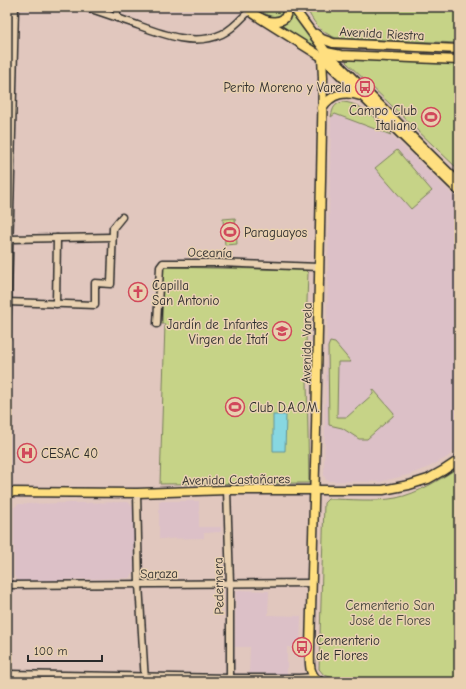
<svg xmlns="http://www.w3.org/2000/svg" width="466" height="689" viewBox="0 0 466 689" font-family="'Comic Neue',sans-serif">
	<rect width="100%" height="100%" fill="#e1c7be"/>
	<filter id="ink" filterUnits="userSpaceOnUse"><feTurbulence type="fractalNoise" baseFrequency=".025" numOctaves="2"/><feDisplacementMap in="SourceGraphic" scale="8" xChannelSelector="R" yChannelSelector="G"/><feConvolveMatrix kernelMatrix="1 2 1 2 8 2 1 2 1" color-interpolation-filters="sRGB"/></filter>
	<g filter="url(#ink)">
		<g fill="#dcc0c7">
			<path d="M334,114L391,135L459,201V448L446,458L429,467L411,474L380,482L327,481L324,476L331,117Z"/>
			<path d="M159,501H199V527H221V532L204,533V538L159,539Z"/>
			<path d="M128,502L133,507L134,572L129,578L19,581L14,576V508L18,504Z"/>
			<path d="M239,590L269,591L268,615L301,616L300,648L287,647V674L249,673L250,647H235L236,592Z"/>
		</g>
		<g fill="#c6d387" stroke="#787f59">
			<path d="M255,7H283L282,15L275,18L266,14Z"/>
			<path d="M306,7H459V43L336,38C320,32 313,22 306,7Z"/>
			<path d="M292,11L318,46L319,50L311,47L278,27L286,23Z"/>
			<path d="M348,57L459,64V170L346,62Z"/>
			<path d="M343,102C365,104 377,121 391,135L335,114L331,117C333,108 334,104 343,102Z"/>
			<path d="M397,150L432,191L411,209L375,168Z"/>
			<path d="M235,218L237,244L225,245L223,219Z"/>
			<path d="M165,267L305,270L308,273L306,330L309,483L160,484L165,324H162L163,269Z"/>
			<path d="M330,342L335,343L351,362H338L337,417H347L373,394V389L394,413L393,416L367,439H359L342,428L329,425L328,347Z"/>
			<path d="M459,467V682H353L349,681L346,682L324,675L319,669L324,503L328,499C349,499 375,502 396,498C417,494 441,479 459,467Z"/>
		</g>
		<path fill="#87d7e1" stroke="#629298" d="M273,415H286L285,451H273Z"/>
		<g fill="none" stroke-linecap="round" stroke-linejoin="round">
			<defs>
				<g id="minor">
					<path d="M85,7C100,12 115,17 129,22C157,32 192,48 222,34C233,29 241,19 250,10"/>
					<path d="M117,18V7"/>
					<path d="M10,239L112,237"/>
					<path d="M7,302L95,305V283L111,284L113,228L122,217"/>
					<path d="M56,304L57,238"/>
					<path d="M157,324L160,267L163,263H221L319,267"/>
					<path d="M7,337L15,7"/>
					<path d="M227,490L230,583V682"/>
					<path d="M137,493L139,584L145,682"/>
					<path d="M7,585L312,583"/>
					<path d="M7,674L230,678H299L313,677"/>
				</g>
				<g id="major">
					<path d="M247,7C255,17 273,27 285,18L289,7"/>
					<path d="M293,7L326,52L459,183"/>
					<path d="M260,18L322,57L459,191"/>
					<path d="M316,34L322,39L333,43L459,49"/>
					<path d="M326,52L341,55L459,60"/>
					<path d="M322,108C332,93 345,91 361,96"/>
					<path d="M7,492L137,493L227,490H383L409,485L428,479L444,470L459,460"/>
					<path d="M321,682C307,675 310,661 310,647L316,430L323,78L322,57"/>
				</g>
			</defs>
			<use href="#minor" stroke="#2b2b2b" stroke-width="9"/>
			<use href="#major" stroke="#2b2b2b" stroke-width="11"/>
			<use href="#minor" stroke="#e9d1b1" stroke-width="6"/>
			<use href="#major" stroke="#ffdf80" stroke-width="8"/>
		</g>
	</g>
	<defs>
		<symbol id="bus-ring" viewBox="-11 -11 22 22"><circle r="9.5" fill="#e9d1b1" stroke="#d1495b" stroke-width="1.5"/><path d="M-5-6H5V4H4V6H2V4H-2V6H-4V4H-5ZM-3.5-4V0h7V-4ZM-3.5 1.2v1.5H-2V1.2ZM2 1.2v1.5H3.5V1.2Z" fill="#d1495b"/></symbol>
		<symbol id="stadium-ring" viewBox="-11 -11 22 22"><circle r="9.5" fill="#e9d1b1" stroke="#d1495b" stroke-width="1.5"/><path d="M0-5a6.5 5 0 1 0 0 10a6.5 5 0 1 0 0-10ZM-3.5-1.8h7v3.6h-7Z" fill="#d1495b"/></symbol>
		<symbol id="church-ring" viewBox="-11 -11 22 22"><circle r="9.5" fill="#e9d1b1" stroke="#d1495b" stroke-width="1.5"/><path d="M-1.2-6h2.4v3.5h3.3v2.4h-3.3V6h-2.4V-.1h-3.3v-2.4h3.3Z" fill="#d1495b"/></symbol>
		<symbol id="school-ring" viewBox="-11 -11 22 22"><circle r="9.5" fill="#e9d1b1" stroke="#d1495b" stroke-width="1.5"/><path d="M0-5L7-2L0 1L-7-2ZM-4 1L0 2.5L4 1V4Q0 6-4 4Z" fill="#d1495b"/></symbol>
		<symbol id="hospital-ring" viewBox="-11 -11 22 22"><circle r="9.5" fill="#e9d1b1" stroke="#d1495b" stroke-width="1.5"/><path d="M-5-5h3v3.5h4V-5h3V5h-3V1.5h-4V5h-3Z" fill="#d1495b"/></symbol>
	</defs>
	<g fill-rule="evenodd">
		<use href="#bus-ring" x="354" y="76" width="22" height="22"/>
		<use href="#stadium-ring" x="420" y="106" width="22" height="22"/>
		<use href="#stadium-ring" x="219" y="221" width="22" height="22"/>
		<use href="#church-ring" x="127" y="281" width="22" height="22"/>
		<use href="#school-ring" x="271" y="320" width="22" height="22"/>
		<use href="#stadium-ring" x="224" y="396" width="22" height="22"/>
		<use href="#hospital-ring" x="16" y="442" width="22" height="22"/>
		<use href="#bus-ring" x="291" y="636" width="22" height="22"/>
	</g>
	<g text-anchor="middle" stroke-width="3" stroke-linejoin="round" paint-order="stroke">
		<g font-size="13" fill="#2b2b2b" stroke="#e9d1b1">
			<text transform="translate(382 33) rotate(3)" y="5">Avenida Riestra</text>
			<text transform="translate(210 252) rotate(1)" y="5">Oceanía</text>
			<text transform="translate(306 343) rotate(-89)" y="5">Avenida Varela</text>
			<text transform="translate(236 479) rotate(-1)" y="5">Avenida Castañares</text>
			<text transform="translate(159 573) rotate(-1)" y="5">Saraza</text>
			<text transform="translate(218 586) rotate(-91)" y="5">Pedernera</text>
		</g>
		<g font-size="13" fill="#2b2b2b" stroke="#e9d1b1" text-anchor="start">
			<text x="351" y="92" text-anchor="end">Perito Moreno y Varela</text>
			<text x="417" y="115" text-anchor="end">Campo Club<tspan x="417" dy="15">Italiano</tspan></text>
			<text x="244" y="237">Paraguayos</text>
			<text x="152" y="290">Capilla<tspan x="152" dy="15">San Antonio</tspan></text>
			<text x="268" y="329" text-anchor="end">Jardín de Infantes<tspan x="268" dy="15">Virgen de Itatí</tspan></text>
			<text x="249" y="412">Club D.A.O.M.</text>
			<text x="41" y="458">CESAC 40</text>
			<text x="316" y="645">Cementerio<tspan x="316" dy="15">de Flores</tspan></text>
		</g>
		<g font-size="13" fill="#424439" stroke="#e9d1b1">
			<text x="390" y="610">Cementerio San<tspan x="390" dy="15">José de Flores</tspan></text>
		</g>
	</g>
	<rect width="466" height="689" fill="none" stroke="#e9d1b1" stroke-width="24"/>
	<rect x="12" y="12" width="442" height="665" fill="none" stroke="#2b2b2b" stroke-width="1.5" filter="url(#ink)"/>
	<path d="M28 655v6h74v-6" fill="none" stroke="#2b2b2b" stroke-width="2"/>
	<text x="34" y="655" font-size="12" fill="#2b2b2b" stroke="#e9d1b1" stroke-width="3" paint-order="stroke">100 m</text>
</svg>
